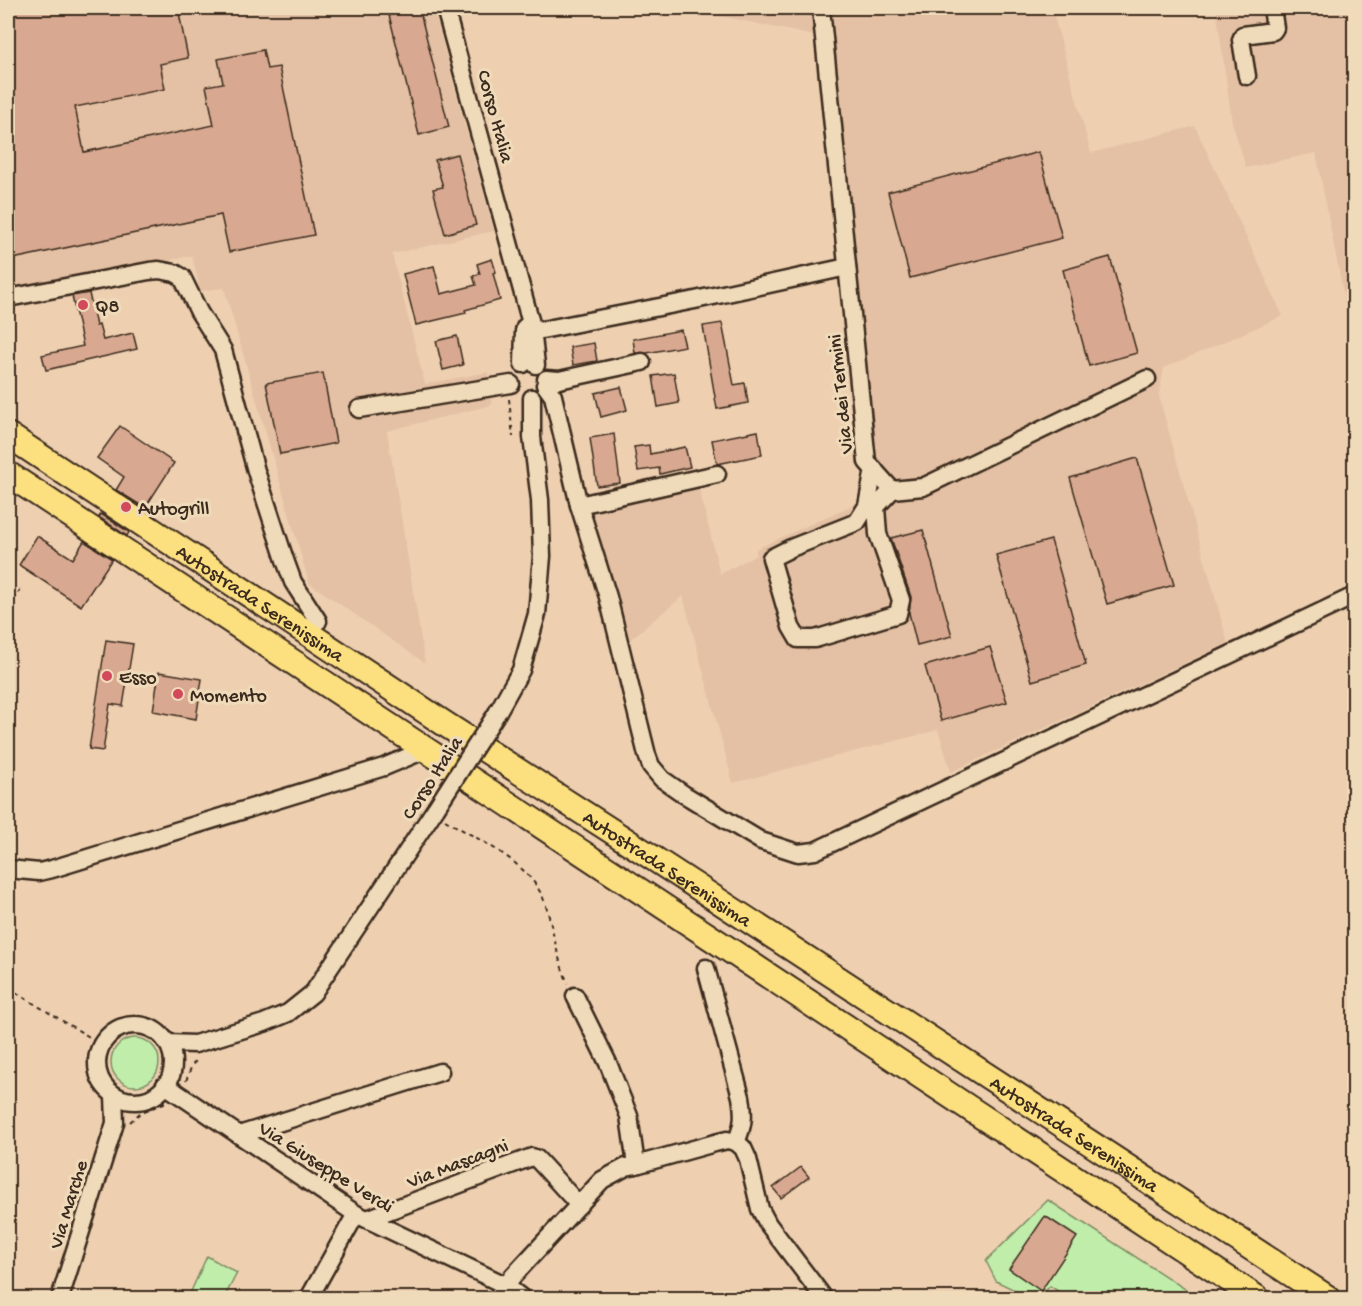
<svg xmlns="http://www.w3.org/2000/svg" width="1362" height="1306" viewBox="0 0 1362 1306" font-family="'Gochi Hand',sans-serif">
	<rect width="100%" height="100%" fill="#eed0b1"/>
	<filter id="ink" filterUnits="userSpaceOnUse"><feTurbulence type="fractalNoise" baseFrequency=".0167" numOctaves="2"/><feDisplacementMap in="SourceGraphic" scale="12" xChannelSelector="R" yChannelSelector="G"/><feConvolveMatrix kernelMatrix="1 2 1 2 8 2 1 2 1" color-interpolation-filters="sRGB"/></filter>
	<g filter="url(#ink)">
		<g fill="#e4c1a4">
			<path d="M8,8H433L494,231L392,254L425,384L488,372L492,405L387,431L425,663L309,583L224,288L200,291L192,256L8,290Z"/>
			<path d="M684,8H816L819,37Z"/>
			<path d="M825,8H1052L1091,153L1195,126L1283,316L1164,368L1159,396L1228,643L951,772L938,730L733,783L683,596L627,642L585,508L698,483L720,574L756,555V549L861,501L873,461Z"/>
			<path d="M1216,8H1354V349L1316,153L1246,168L1232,122Z"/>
		</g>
		<g fill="#c0edaa" stroke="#7e8c64" stroke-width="1.5">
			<circle cx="135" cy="1062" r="24"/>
			<path d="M1048,1200L1199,1298H1069L1050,1286L1039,1298H1031L996,1281L986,1261Z"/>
			<path d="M207,1256L237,1273L224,1298H188Z"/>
		</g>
		<g fill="#d8a990" stroke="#3b2a1e" stroke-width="1.5">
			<path d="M8,8H178L188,58L160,64L165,89L75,107L84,152L214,125L206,86L223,83L218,59L263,50L267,69L279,67L314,235L229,252L221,215L8,260Z"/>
			<path d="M402,8H419L449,127L419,135L388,11Z"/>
			<path d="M1039,152L1062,238L910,278L888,192Z"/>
			<path d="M457,154L476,225L445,234L433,189L443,187L435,160Z"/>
			<path d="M1110,257L1137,353L1089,366L1063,270Z"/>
			<path d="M492,259L496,272L493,273L500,300L465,310L466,313L416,325L403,274L434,266L441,294L476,285L473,276L480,274L477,264Z"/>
			<path d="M89,293L96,326L99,325L103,340L133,333L137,349L46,370L42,355L83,346L72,296Z"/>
			<path d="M722,323L734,385L745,383L748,403L717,409L703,326Z"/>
			<path d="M681,330L685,346L647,353H635L633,339Z"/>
			<path d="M457,336L463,365L443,370L436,341Z"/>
			<path d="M594,343L597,361L573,365L570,347Z"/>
			<path d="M323,373L336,443L280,454L266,383Z"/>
			<path d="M674,373L679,403L658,407L653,376Z"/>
			<path d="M621,387L627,410L601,417L595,393Z"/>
			<path d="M120,426L174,463L145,508L116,490L124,477L97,458Z"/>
			<path d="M758,431L762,455L717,464L712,440Z"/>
			<path d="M614,434L620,483L597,486L590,438Z"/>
			<path d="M649,445L650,454L685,447L690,467L660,474L659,468L638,471L634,447Z"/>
			<path d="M1137,458L1174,585L1107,604L1070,478Z"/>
			<path d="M101,514L129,532L127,536L99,517Z"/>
			<path d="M923,530L952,636L917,645L909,613L911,597L891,538Z"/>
			<path d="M37,536L73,559L84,541L112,559L81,606L19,565Z"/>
			<path d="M1051,540L1086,665L1032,681L996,555Z"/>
			<path d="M106,640L133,644L123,706L110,704L103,751L89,749Z"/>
			<path d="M990,647L1007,702L941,721L925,666Z"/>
			<path d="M159,672L202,679L196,719L153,711Z"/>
			<path d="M801,1167L809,1177L781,1198L773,1188Z"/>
			<path d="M1045,1216L1077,1237L1041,1291L1009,1269Z"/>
		</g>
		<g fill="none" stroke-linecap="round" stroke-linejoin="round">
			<defs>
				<g id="minor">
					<path d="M445,8L532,327L536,365"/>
					<path d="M821,8L867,462L892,490L923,487L1147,379"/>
					<path d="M1247,76L1241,40L1243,35L1273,31L1275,28L1272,8"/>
					<path d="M8,298L149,271L159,270L175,273L182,277L199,312L223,350L256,471L285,560L293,582L318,621"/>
					<path d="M525,327L542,330L695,300L847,267"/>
					<path d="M523,364L524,331"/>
					<path d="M546,379L559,380L642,362"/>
					<path d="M545,385L553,396L579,505L608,597L647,755L651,766L662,779L685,795L761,841L798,853L815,851L1354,596"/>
					<path d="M359,409L511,384"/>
					<path d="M874,469L867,506L857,522L791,548L771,558L791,627L798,639H815L898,614L901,600L878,534L876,507L892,490"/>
					<path d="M579,505L717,474"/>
					<path d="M497,713L521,670L537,614L542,556L540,500L532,437V398"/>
					<path d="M8,869L39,872L52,869L384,767L427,749"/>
					<path d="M706,968L741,1097C744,1115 744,1125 736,1142"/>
					<circle cx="135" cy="1063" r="38"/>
					<path d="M167,1043L195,1044L264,1023L288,1013L313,993L436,808"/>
					<path d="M165,1085L356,1214L505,1285L522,1298"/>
					<path d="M239,1135L440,1072"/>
					<path d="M636,1165L715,1143L727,1140L736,1142L743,1148L748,1159L760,1209L768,1224L824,1298"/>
					<path d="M367,1219L532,1157L537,1159L579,1205"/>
					<path d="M60,1298L115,1123L114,1095"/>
					<path d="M309,1298L356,1214"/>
					<path d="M497,1298L513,1276L602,1180L626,1167L636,1165L629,1116L608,1063L575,996"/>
				</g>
				<g id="highway">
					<path id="s1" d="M8,435L445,724L610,830L1328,1298"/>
					<path d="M8,474L1257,1298"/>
				</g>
			</defs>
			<use href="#minor" stroke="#3b2a1e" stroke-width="21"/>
			<use href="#highway" stroke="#3b2a1e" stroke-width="28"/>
			<g stroke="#3b2a1e" stroke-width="2" stroke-dasharray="4.5 4.5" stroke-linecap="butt">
				<path d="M509,399L513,437"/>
				<path d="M8,608L20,590"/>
				<path d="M445,820C480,841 531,862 545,903C554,930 556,957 568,983"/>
				<path d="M8,988L101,1044"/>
				<path d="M186,1081L192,1065L199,1058"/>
				<path d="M130,1122L140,1113L166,1102"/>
				<path d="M285,1298L287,1294L295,1298"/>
			</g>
			<use href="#minor" stroke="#efdab9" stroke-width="16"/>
			<use href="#highway" stroke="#fce080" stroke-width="24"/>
			<defs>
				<path id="minor-bridge" d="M436,808L497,713"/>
			</defs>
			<use href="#minor-bridge" stroke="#3b2a1e" stroke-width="21" stroke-linecap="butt"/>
			<use href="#minor-bridge" stroke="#efdab9" stroke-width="16"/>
		</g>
	</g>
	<g fill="#d1495b" stroke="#efdab9" stroke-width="2">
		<circle cx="83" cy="305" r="6"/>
		<circle cx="126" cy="507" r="6"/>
		<circle cx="107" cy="676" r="6"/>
		<circle cx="178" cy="694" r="6"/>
	</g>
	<g text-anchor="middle" stroke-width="6" stroke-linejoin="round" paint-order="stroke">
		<g font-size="20" fill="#3b2a1e" stroke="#efdab9">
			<text transform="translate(497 116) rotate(75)" y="7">Corso Italia</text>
			<text transform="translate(839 394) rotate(-96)" y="7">Via dei Termini</text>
			<text dy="7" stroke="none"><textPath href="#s1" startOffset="303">Autostrada Serenissima</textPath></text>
			<text transform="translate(431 777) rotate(-57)" y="7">Corso Italia</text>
			<text dy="7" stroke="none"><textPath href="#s1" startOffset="789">Autostrada Serenissima</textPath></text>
			<text dy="7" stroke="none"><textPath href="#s1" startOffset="1275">Autostrada Serenissima</textPath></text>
			<text transform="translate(457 1162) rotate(-21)" y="7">Via Mascagni</text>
			<text transform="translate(327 1166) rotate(32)" y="7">Via Giuseppe Verdi</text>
			<text transform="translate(67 1204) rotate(-73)" y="7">Via Marche</text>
		</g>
		<g font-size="20" fill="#3b2a1e" stroke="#efdab9" text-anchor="start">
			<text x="95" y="312">Q8</text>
			<text x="138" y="514">Autogrill</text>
			<text x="119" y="683">Esso</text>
			<text x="190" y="701">Momento</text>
		</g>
	</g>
	<rect width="1362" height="1306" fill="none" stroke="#efdab9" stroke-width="30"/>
	<rect x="15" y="15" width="1332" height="1276" fill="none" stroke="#3b2a1e" stroke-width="2" filter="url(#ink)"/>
</svg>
